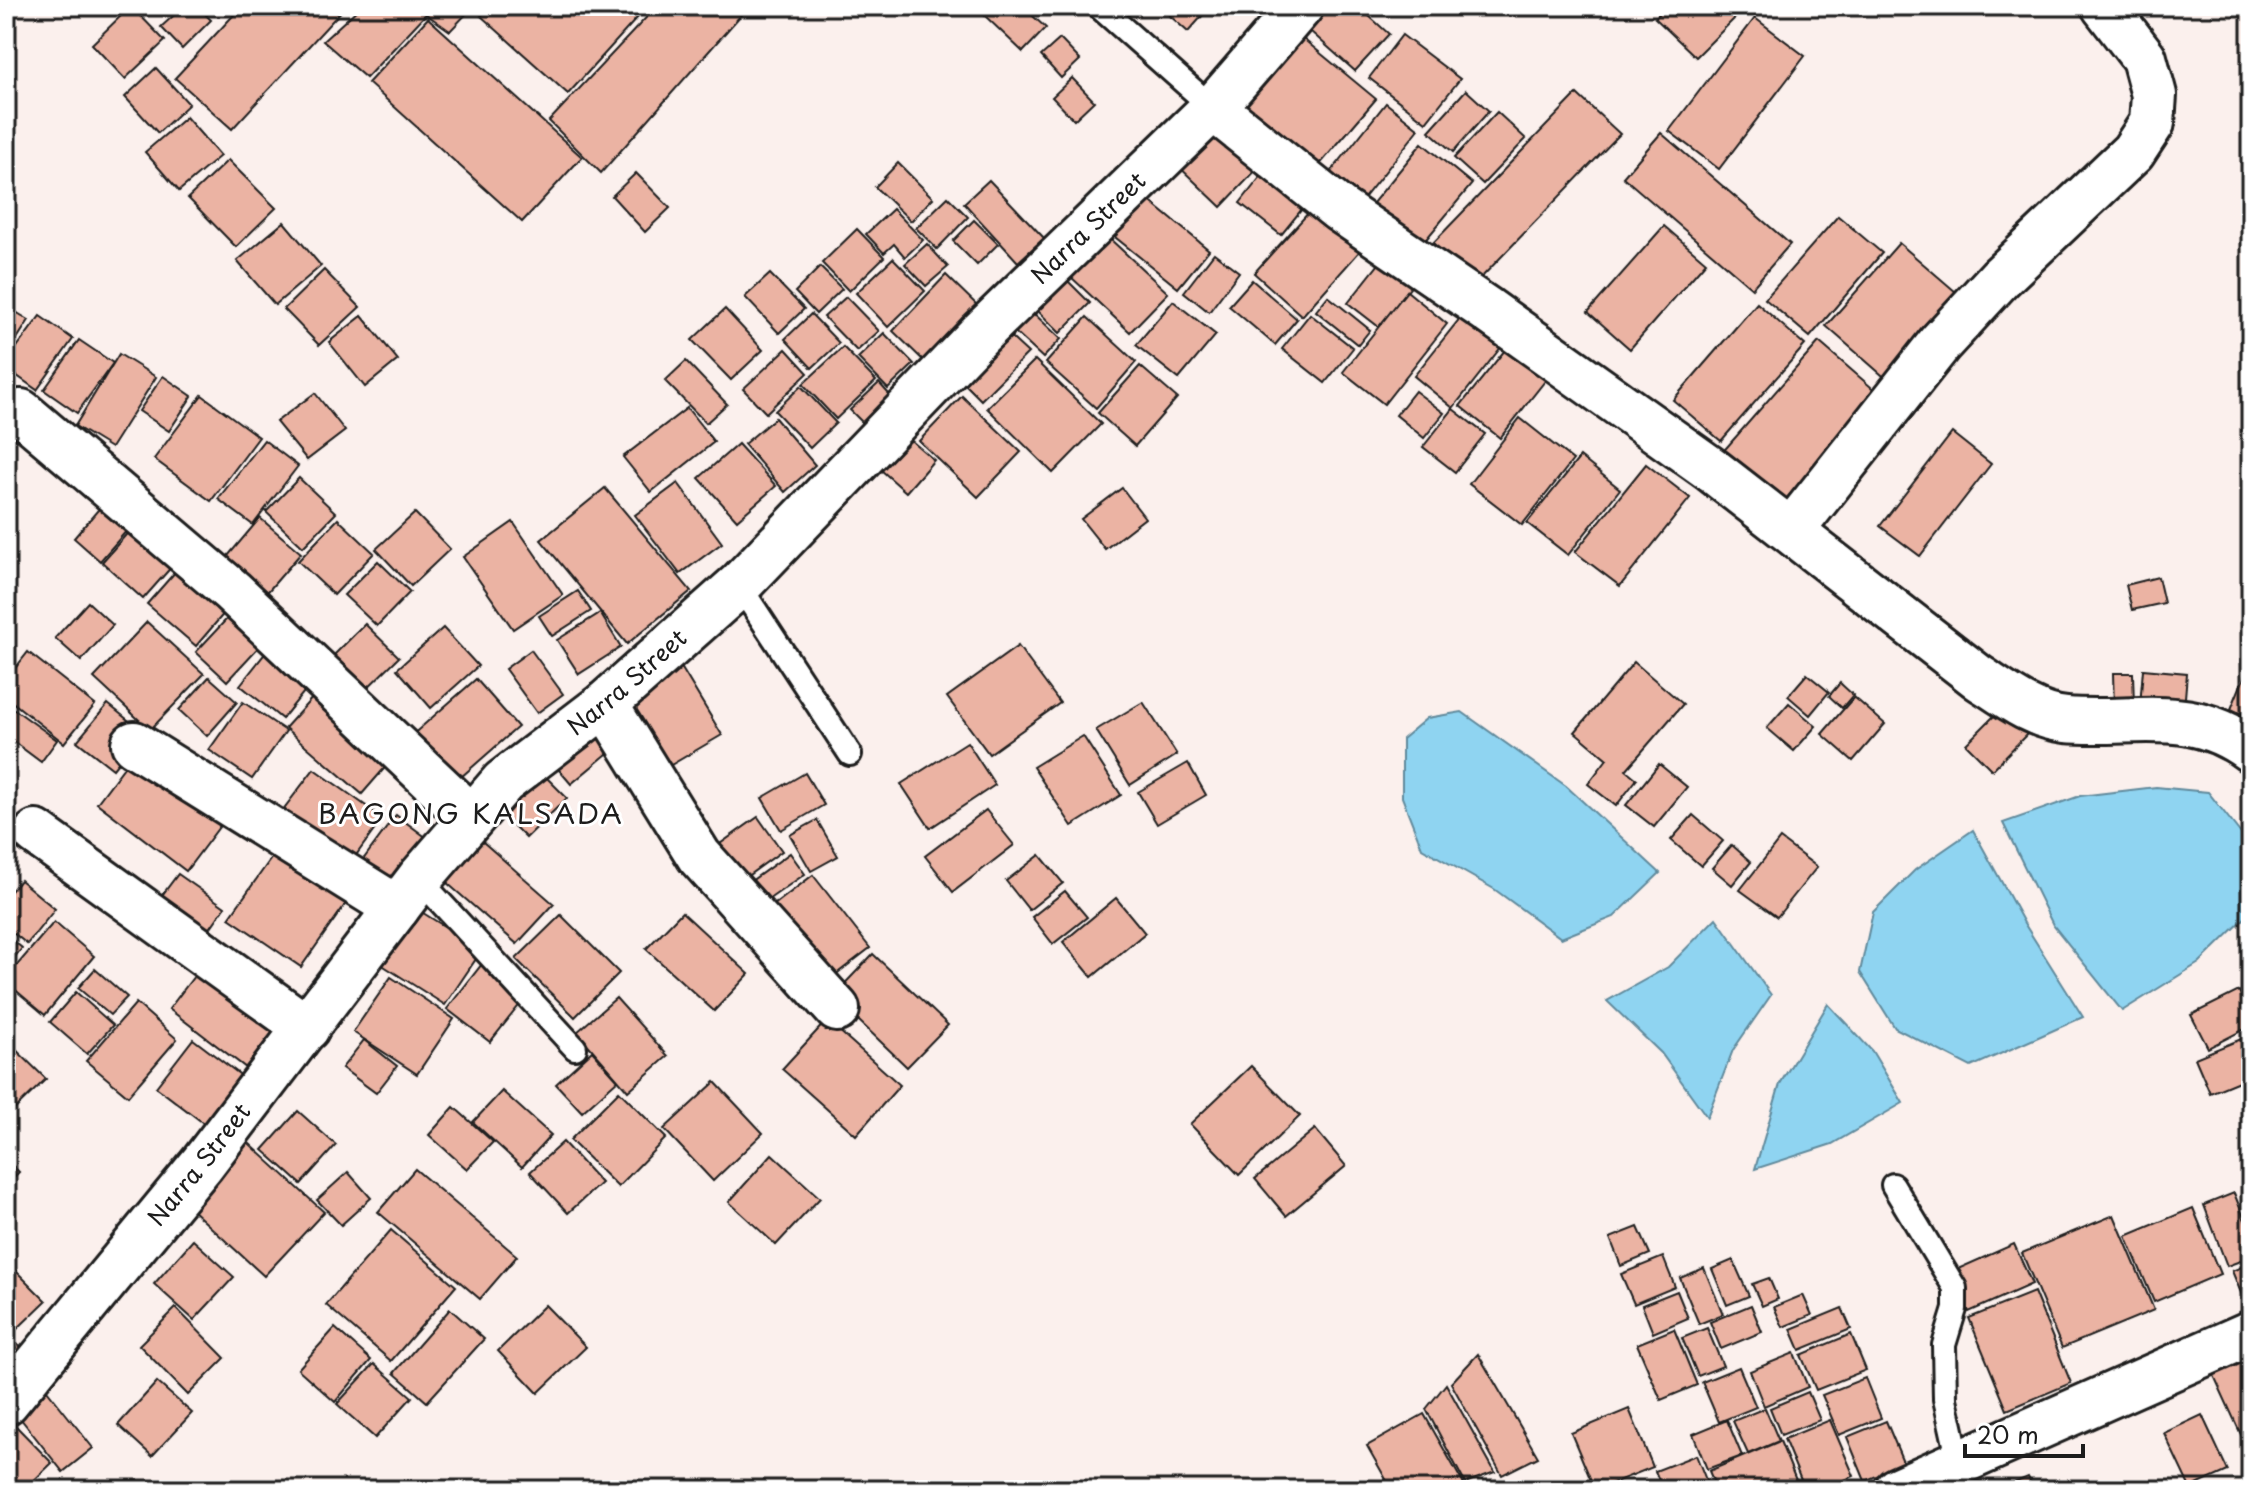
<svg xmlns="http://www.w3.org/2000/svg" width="2257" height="1496" viewBox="0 0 2257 1496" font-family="'Playpen Sans',sans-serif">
	<rect width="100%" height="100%" fill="#fbf0ed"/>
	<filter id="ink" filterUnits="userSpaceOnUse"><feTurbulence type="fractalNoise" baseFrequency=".0125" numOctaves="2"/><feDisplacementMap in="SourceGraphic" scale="16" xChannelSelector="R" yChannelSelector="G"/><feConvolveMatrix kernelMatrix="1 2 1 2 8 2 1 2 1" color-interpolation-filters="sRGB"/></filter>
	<g filter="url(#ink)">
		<g fill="#8fd4f1" stroke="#618a9c" stroke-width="2">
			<path d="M1462,712L1566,786L1660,873L1614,917L1561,938L1494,889L1422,848L1402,797V739L1427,718Z"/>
			<path d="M2156,787L2208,792L2249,844L2251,912L2199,963L2122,1011L2053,925L2003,823L2080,796Z"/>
			<path d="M1973,830L2024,923L2083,1017L1971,1067L1895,1028L1860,972L1873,912L1915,870Z"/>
			<path d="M1716,918L1771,995L1733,1050L1707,1117L1661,1053L1607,1001L1668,967Z"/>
			<path d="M1828,1004L1872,1051L1903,1103L1832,1144L1755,1169L1780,1084Z"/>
		</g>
		<g fill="#ebb3a3" stroke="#1c1c1c" stroke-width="2">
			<path d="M131,6L165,41L125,79L92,44Z"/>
			<path d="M184,6H197L211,20L182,49L161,27Z"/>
			<path d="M242,6H346L232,129L175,78Z"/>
			<path d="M361,6H474L450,31L426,14L366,78L323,41Z"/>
			<path d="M490,6H648L568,94L481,16Z"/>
			<path d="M657,6H749L601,173L549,121Z"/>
			<path d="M992,6H1022L1046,28L1023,52L984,15Z"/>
			<path d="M1159,6H1211L1188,32Z"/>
			<path d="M1318,6H1358L1389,34L1355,71L1302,24Z"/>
			<path d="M1667,6H1747L1696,57L1655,18Z"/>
			<path d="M428,18L582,157L522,222L368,83Z"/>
			<path d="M1755,18L1805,56L1719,169L1669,131Z"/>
			<path d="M1296,33L1376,99L1316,169L1238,103Z"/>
			<path d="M1402,35L1460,79L1426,122L1369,78Z"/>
			<path d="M1060,39L1080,60L1061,78L1041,56Z"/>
			<path d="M156,68L189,104L158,133L125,97Z"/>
			<path d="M1072,78L1094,101L1074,120L1052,97Z"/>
			<path d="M1466,90L1489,111L1453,152L1429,131Z"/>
			<path d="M1577,94L1620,134L1476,283L1433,243Z"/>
			<path d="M1386,103L1419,129L1360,203L1327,177Z"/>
			<path d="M1497,112L1526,139L1483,184L1454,158Z"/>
			<path d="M186,117L220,156L179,191L145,152Z"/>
			<path d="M1212,118L1261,165L1221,207L1172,160Z"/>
			<path d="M1661,133L1790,244L1752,288L1623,177Z"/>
			<path d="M1422,143L1472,184L1418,249L1368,209Z"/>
			<path d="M228,160L276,208L236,247L188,198Z"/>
			<path d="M898,163L933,198L911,221L875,187Z"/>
			<path d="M1270,165L1311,198L1281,235L1240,203Z"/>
			<path d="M636,173L670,208L645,232L612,196Z"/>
			<path d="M989,180L1044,238L1018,262L964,203Z"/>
			<path d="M1141,194L1209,250L1178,288L1110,233Z"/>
			<path d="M948,197L968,217L937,249L916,228Z"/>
			<path d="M1320,200L1368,242L1302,316L1254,273Z"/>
			<path d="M893,209L923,240L905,257L894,244L884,253L866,234Z"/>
			<path d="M1838,216L1882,253L1810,337L1765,299Z"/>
			<path d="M974,220L998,244L977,265L953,241Z"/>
			<path d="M284,222L321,266L275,305L237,261Z"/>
			<path d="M1664,226L1706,262L1630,349L1588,312Z"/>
			<path d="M857,229L884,257L849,291L822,263Z"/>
			<path d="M1109,238L1168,293L1130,332L1071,277Z"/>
			<path d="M1899,243L1963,298L1890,382L1826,326Z"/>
			<path d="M927,244L948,267L926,286L905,264Z"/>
			<path d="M1390,250L1421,274L1379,327L1348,303Z"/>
			<path d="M1214,253L1239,272L1209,312L1184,292Z"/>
			<path d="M893,258L925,291L888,327L856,293Z"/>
			<path d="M820,267L842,289L816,314L795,292Z"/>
			<path d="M324,270L360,307L319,345L284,309Z"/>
			<path d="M1058,271L1090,303L1060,333L1028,301Z"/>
			<path d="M770,274L804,309L779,333L745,297Z"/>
			<path d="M946,275L979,307L925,362L893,331Z"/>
			<path d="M1252,280L1297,319L1275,345L1229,306Z"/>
			<path d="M1407,291L1447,324L1384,404L1343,372Z"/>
			<path d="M1328,296L1370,330L1358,345L1316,311Z"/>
			<path d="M846,297L879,331L857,351L824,317Z"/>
			<path d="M1173,301L1216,335L1179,379L1136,345Z"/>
			<path d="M1757,303L1805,345L1721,441L1673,400Z"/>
			<path d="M6,306L29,320L6,356Z"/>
			<path d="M1026,306L1061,339L1043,358L1007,325Z"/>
			<path d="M1469,307L1509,337L1453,408L1414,376Z"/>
			<path d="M725,309L763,350L731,380L692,340Z"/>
			<path d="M811,314L839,343L812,368L785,339Z"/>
			<path d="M1310,314L1353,348L1325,383L1282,349Z"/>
			<path d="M40,316L73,339L37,390L6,368V362Z"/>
			<path d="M362,316L398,360L365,387L329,342Z"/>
			<path d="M1087,317L1136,362L1096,408L1046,363Z"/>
			<path d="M1001,328L1028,353L981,400L955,374Z"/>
			<path d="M884,333L914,364L888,389L858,358Z"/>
			<path d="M1517,335L1556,367L1500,438L1460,406Z"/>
			<path d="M79,340L113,363L77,413L44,390Z"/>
			<path d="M1819,342L1878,393L1780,506L1720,455Z"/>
			<path d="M843,347L876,381L836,419L803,384Z"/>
			<path d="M786,349L808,373L766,413L743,389Z"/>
			<path d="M119,354L156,377L111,448L75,426Z"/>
			<path d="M1035,360L1101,424L1053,473L987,408Z"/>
			<path d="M686,361L727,404L706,423L665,381Z"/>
			<path d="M1140,366L1177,398L1135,446L1098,413Z"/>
			<path d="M163,376L192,396L169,431L139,411Z"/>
			<path d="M879,383L898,404L870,430L850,410Z"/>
			<path d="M801,386L836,423L810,448L775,411Z"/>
			<path d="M1415,391L1444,413L1424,438L1396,415Z"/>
			<path d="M315,393L345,431L307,460L276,422Z"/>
			<path d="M202,395L259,437L211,501L154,459Z"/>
			<path d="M962,396L1021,452L978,497L919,441Z"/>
			<path d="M687,408L714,442L651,492L623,457Z"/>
			<path d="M1453,409L1485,434L1455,472L1423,447Z"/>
			<path d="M775,418L815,465L785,492L744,444Z"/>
			<path d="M1520,418L1573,460L1522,525L1469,484Z"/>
			<path d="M900,431L934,460L906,492L873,463Z"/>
			<path d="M1952,433L1991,464L1920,556L1880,526Z"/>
			<path d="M264,440L298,466L253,525L218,499Z"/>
			<path d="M738,444L776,486L737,520L699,478Z"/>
			<path d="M1580,457L1620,489L1568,555L1527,523Z"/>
			<path d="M1646,464L1690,498L1620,586L1575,552Z"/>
			<path d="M299,478L336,513L303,547L266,512Z"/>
			<path d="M678,483L722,543L680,574L635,515Z"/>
			<path d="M605,488L691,591L627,644L541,540Z"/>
			<path d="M1122,488L1145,518L1105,549L1081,519Z"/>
			<path d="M109,497L136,520L100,561L74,538Z"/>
			<path d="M415,513L450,549L411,586L376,549Z"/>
			<path d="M260,518L301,553L257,604L216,570Z"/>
			<path d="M140,519L182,555L143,599L102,562Z"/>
			<path d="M338,519L374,553L334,595L298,561Z"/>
			<path d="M513,522L563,595L513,629L463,557Z"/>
			<path d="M378,561L410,592L377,626L344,595Z"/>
			<path d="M184,562L232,604L196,646L147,604Z"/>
			<path d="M2158,577L2164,603L2132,610L2126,585Z"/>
			<path d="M578,591L591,611L552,636L539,616Z"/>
			<path d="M88,602L113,625L81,661L55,638Z"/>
			<path d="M237,608L268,637L227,681L196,652Z"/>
			<path d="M600,613L621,647L579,674L557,640Z"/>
			<path d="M147,622L204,674L150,730L94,678Z"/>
			<path d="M365,624L399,657L357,698L324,665Z"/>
			<path d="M443,628L478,666L431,708L397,669Z"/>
			<path d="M271,646L313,681L282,719L240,685Z"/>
			<path d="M1018,646L1060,703L989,754L947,697Z"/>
			<path d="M531,650L563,694L537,713L505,669Z"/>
			<path d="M28,652L95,705L64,743L6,697V680Z"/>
			<path d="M678,662L722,735L659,772L615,700Z"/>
			<path d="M1634,662L1683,704L1626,770L1637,779L1616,806L1588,784L1607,759L1575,732Z"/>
			<path d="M2248,668L2251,669V718L2231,709Z"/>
			<path d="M2143,669L2187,673L2184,710L2140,706Z"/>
			<path d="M2113,673H2133L2134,706L2114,708Z"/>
			<path d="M1807,674L1829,692L1810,715L1788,696Z"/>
			<path d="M209,677L237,702L207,736L179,710Z"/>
			<path d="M476,679L518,727L444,792L402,744Z"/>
			<path d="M1840,683L1853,695L1842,708L1829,696Z"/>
			<path d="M314,696L389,763L362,794L285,728Z"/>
			<path d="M1854,697L1885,724L1853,761L1822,734Z"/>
			<path d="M243,702L286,731L252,779L209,750Z"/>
			<path d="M1143,702L1177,755L1130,785L1096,730Z"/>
			<path d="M1789,703L1816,726L1794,751L1767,728Z"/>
			<path d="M108,704L143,732L113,769L77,741Z"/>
			<path d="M2005,705L2031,730L1992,770L1966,744Z"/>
			<path d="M14,709L57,740L41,762L6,736V720Z"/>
			<path d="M596,717L619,744L571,784L548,757Z"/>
			<path d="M1083,736L1121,795L1072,826L1033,767Z"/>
			<path d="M967,742L995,785L930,828L901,784Z"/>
			<path d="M136,751L225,819L186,871L97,803Z"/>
			<path d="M1188,763L1206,795L1157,824L1138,792Z"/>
			<path d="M1659,764L1687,787L1654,827L1626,805Z"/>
			<path d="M535,766L567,798L526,838L494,806Z"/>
			<path d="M314,769L383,818L346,869L276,819Z"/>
			<path d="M805,773L824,805L781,830L762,798Z"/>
			<path d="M986,810L1014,845L953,892L925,856Z"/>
			<path d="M396,815L431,841L389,897L354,872Z"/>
			<path d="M1693,815L1723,841L1701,866L1671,840Z"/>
			<path d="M758,817L782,851L735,885L710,851Z"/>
			<path d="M817,820L838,856L811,871L790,835Z"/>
			<path d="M475,835L554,904L517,944L439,876Z"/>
			<path d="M1780,839L1817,867L1777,917L1740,890Z"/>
			<path d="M282,843L354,892L301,967L229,918Z"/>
			<path d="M1732,845L1751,862L1732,885L1712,868Z"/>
			<path d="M790,853L805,874L762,904L747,884Z"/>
			<path d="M1040,855L1063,883L1029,910L1006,881Z"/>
			<path d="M178,874L225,907L199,944L151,910Z"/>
			<path d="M813,875L870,948L822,985L765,912Z"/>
			<path d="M20,880L55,909L27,944L6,927V897Z"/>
			<path d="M1065,891L1087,917L1053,944L1032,917Z"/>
			<path d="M1116,898L1145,933L1092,977L1063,942Z"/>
			<path d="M412,906L482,950L445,1005L376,961Z"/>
			<path d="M682,912L749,974L714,1011L646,949Z"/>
			<path d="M561,915L619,973L575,1017L516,959Z"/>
			<path d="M54,922L94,956L45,1015L6,982V978Z"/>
			<path d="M6,935L22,948L6,968Z"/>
			<path d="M873,954L948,1025L907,1067L833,996Z"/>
			<path d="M482,964L525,998L490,1042L447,1009Z"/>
			<path d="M201,967L282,1030L250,1071L169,1009Z"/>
			<path d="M95,969L127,997L110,1015L78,988Z"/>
			<path d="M391,977L454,1019L417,1074L353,1032Z"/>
			<path d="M2239,991L2251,1015V1026L2208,1048L2191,1015Z"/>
			<path d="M76,992L113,1025L87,1054L50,1022Z"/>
			<path d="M616,998L668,1056L628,1091L577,1032Z"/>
			<path d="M136,1003L177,1039L128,1096L86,1061Z"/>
			<path d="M827,1020L900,1085L856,1135L782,1069Z"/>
			<path d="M2251,1035V1076L2210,1093L2195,1058Z"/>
			<path d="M193,1039L247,1080L210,1128L156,1087Z"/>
			<path d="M6,1040L46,1079L10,1114L6,1110Z"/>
			<path d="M364,1040L397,1066L376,1093L342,1068Z"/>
			<path d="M592,1051L618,1080L582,1112L556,1084Z"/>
			<path d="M1251,1066L1300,1116L1239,1175L1190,1124Z"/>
			<path d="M715,1082L763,1133L713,1181L664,1129Z"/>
			<path d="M502,1091L551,1135L522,1167L473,1122Z"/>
			<path d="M619,1091L666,1138L618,1187L570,1140Z"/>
			<path d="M454,1107L493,1142L467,1169L429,1135Z"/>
			<path d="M298,1111L336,1145L301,1184L263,1150Z"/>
			<path d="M1315,1129L1346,1166L1286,1216L1255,1179Z"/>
			<path d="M239,1134L324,1212L264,1276L179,1198Z"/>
			<path d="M563,1142L601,1183L568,1213L530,1172Z"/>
			<path d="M772,1154L820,1198L776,1245L729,1202Z"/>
			<path d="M6,1159L19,1172L6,1185Z"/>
			<path d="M415,1169L517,1256L480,1299L378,1212Z"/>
			<path d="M348,1172L371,1198L341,1225L317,1200Z"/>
			<path d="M2234,1193L2251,1235V1257L2227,1266L2204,1205Z"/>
			<path d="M2193,1208L2220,1274L2154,1302L2126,1236Z"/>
			<path d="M2114,1215L2154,1310L2062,1348L2022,1253Z"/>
			<path d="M1638,1227L1650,1254L1621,1266L1610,1238Z"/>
			<path d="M391,1230L456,1286L391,1361L326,1305Z"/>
			<path d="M193,1240L234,1277L194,1320L154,1284Z"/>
			<path d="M2014,1244L2032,1284L1969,1312L1951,1272Z"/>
			<path d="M1663,1257L1675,1287L1634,1304L1621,1274Z"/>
			<path d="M1733,1260L1749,1296L1727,1305L1712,1269Z"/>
			<path d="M6,1261L46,1301L16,1330L6,1320Z"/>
			<path d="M2251,1263V1303L2246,1305L2232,1271Z"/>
			<path d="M1704,1268L1723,1314L1699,1324L1680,1278Z"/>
			<path d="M1769,1278L1778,1299L1762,1306L1752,1284Z"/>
			<path d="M1677,1291L1688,1318L1653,1333L1642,1305Z"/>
			<path d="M2034,1292L2071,1383L2007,1410L1969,1318Z"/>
			<path d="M1803,1295L1812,1315L1783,1327L1774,1307Z"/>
			<path d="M545,1305L586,1347L538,1393L498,1351Z"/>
			<path d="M1751,1305L1762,1332L1721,1349L1710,1322Z"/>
			<path d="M176,1308L225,1358L188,1395L139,1345Z"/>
			<path d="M1842,1308L1851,1329L1800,1350L1791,1329Z"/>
			<path d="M450,1309L484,1339L427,1402L394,1373Z"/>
			<path d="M335,1328L371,1360L335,1402L298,1369Z"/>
			<path d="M1707,1328L1723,1366L1698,1376L1682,1338Z"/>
			<path d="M1674,1329L1697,1385L1661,1400L1637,1344Z"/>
			<path d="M6,1334L27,1353L6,1375Z"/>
			<path d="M1851,1334L1866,1370L1816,1390L1801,1355Z"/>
			<path d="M2251,1348V1435L2243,1439L2210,1367Z"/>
			<path d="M1794,1353L1808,1387L1764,1406L1750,1371Z"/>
			<path d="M1478,1354L1538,1457L1502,1475L1451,1383Z"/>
			<path d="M374,1364L412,1397L375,1438L337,1404Z"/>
			<path d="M1739,1367L1756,1407L1719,1422L1702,1382Z"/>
			<path d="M1865,1378L1881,1418L1839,1435L1822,1395Z"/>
			<path d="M157,1382L192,1413L152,1456L118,1425Z"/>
			<path d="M1446,1384L1495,1472L1465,1483L1426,1409Z"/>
			<path d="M47,1390L93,1448L63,1472L17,1414Z"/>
			<path d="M1808,1392L1820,1420L1781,1435L1770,1408Z"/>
			<path d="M1765,1408L1779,1441L1748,1454L1733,1421Z"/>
			<path d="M1629,1409L1653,1467L1595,1490L1571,1433Z"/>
			<path d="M1424,1414L1467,1490H1392L1367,1446Z"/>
			<path d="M2202,1415L2228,1471L2190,1488L2164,1433Z"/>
			<path d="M1727,1420L1742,1456L1707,1469L1693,1434Z"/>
			<path d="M1830,1420L1854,1476L1821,1490H1805L1784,1439Z"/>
			<path d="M1886,1421L1904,1464L1865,1481L1847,1437Z"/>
			<path d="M15,1425L52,1463L24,1490H18L6,1478V1434Z"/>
			<path d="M1780,1441L1800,1490H1717L1709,1471Z"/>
			<path d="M1696,1455L1710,1490H1663L1655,1471Z"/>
			<path d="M2028,1477L2034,1490H1997Z"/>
		</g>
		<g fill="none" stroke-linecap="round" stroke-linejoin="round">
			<defs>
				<g id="lane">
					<path d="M1098,6L1213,108"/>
					<path d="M739,585L850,754"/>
					<path d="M419,879L575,1048"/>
					<path d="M1893,1185L1955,1288V1309L1944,1345L1945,1399L1959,1462"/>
				</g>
				<g id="street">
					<path d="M1213,108L1301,6"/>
					<path d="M21,412L232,591L471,817"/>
					<path d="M1792,530L1940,343L2000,278L2133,152L2152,123L2154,95L2144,58L2104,6"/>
					<path d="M605,704L699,856L837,1009"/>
					<path d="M134,744L397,908"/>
					<path d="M36,833L307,1028"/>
				</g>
				<g id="secondary">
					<path id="s1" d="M6,1402L202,1164L419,879L503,782L605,704L739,585L979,335L1213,108L1339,209L1486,309L1712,470L1978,677C2004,694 2033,717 2066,720C2134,726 2190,704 2251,750"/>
					<path d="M1897,1490L2251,1333"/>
				</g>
			</defs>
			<use href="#lane" stroke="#1c1c1c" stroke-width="28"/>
			<use href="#street" stroke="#1c1c1c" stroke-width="50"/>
			<use href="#secondary" stroke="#1c1c1c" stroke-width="50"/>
			<use href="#lane" stroke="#fff" stroke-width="22"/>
			<use href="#street" stroke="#fff" stroke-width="44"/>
			<use href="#secondary" stroke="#fff" stroke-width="44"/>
		</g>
	</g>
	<g text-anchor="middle" stroke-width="6" stroke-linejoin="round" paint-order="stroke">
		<g font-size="24" fill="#1c1c1c" stroke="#fff">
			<text dy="8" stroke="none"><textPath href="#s1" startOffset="1602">Narra Street</textPath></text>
			<text dy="8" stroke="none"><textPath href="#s1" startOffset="954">Narra Street</textPath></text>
			<text dy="8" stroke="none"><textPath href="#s1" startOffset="306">Narra Street</textPath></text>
		</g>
		<g font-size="28" letter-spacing="2" fill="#1c1c1c" stroke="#fff">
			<text x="471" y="824">BAGONG KALSADA</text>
		</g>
	</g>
	<rect width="2257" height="1496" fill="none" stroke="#fff" stroke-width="32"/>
	<rect x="16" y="16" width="2225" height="1464" fill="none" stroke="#1c1c1c" stroke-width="3" filter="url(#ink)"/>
	<path d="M1965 1444v12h118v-12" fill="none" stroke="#1c1c1c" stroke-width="4"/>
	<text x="1977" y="1444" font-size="24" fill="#1c1c1c" stroke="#ffffff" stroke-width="6" paint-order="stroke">20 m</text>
</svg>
